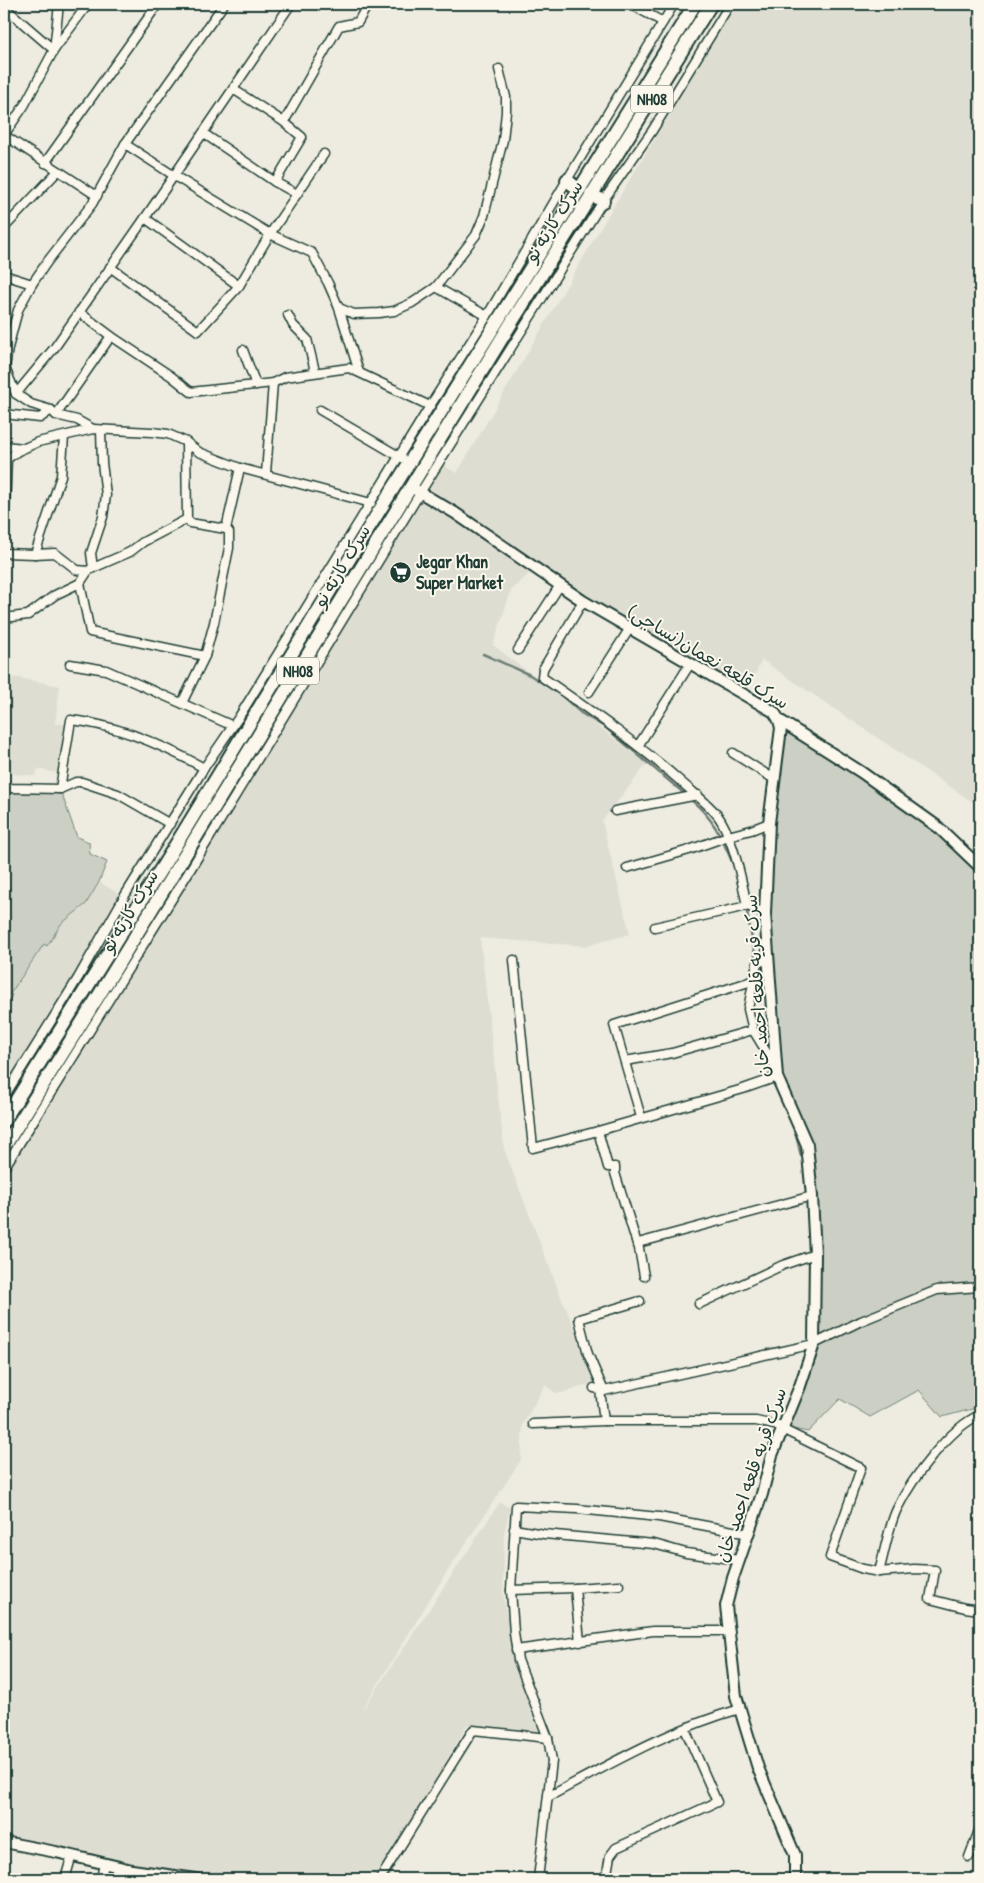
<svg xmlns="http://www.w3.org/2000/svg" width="984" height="1883" viewBox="0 0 984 1883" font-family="'Patrick Hand','Playpen Sans Arabic',sans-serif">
	<rect width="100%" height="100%" fill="#eeece1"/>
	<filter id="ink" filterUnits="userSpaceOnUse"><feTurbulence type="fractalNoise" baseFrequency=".02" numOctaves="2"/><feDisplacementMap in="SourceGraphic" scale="10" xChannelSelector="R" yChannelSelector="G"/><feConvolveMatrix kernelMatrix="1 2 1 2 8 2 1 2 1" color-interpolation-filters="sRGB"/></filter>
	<g filter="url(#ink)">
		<g fill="#ddddd2">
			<path d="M737,4H980V807L762,660L745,694L536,567L511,591L493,645L647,764L602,821L630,934L585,946L480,938L504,1149L562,1300L599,1382L557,1394L545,1385L523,1424L521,1460L443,1578L363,1708H364L500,1502L510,1508L504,1533L503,1594L514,1657L548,1738L467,1725L379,1879H196L4,1842V1168L439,463L457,473L610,212Z"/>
			<path d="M14,677L60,686L55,724H68L58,773L38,769L35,776L4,773V691Z"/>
			<path d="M99,882L124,897L4,1097V1009L11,995L10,994L44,944L47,945L61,924L86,904Z"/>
		</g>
		<g fill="#cbcfc4" stroke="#75867c">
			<path d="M779,720L938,827L980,867V1407L942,1417L919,1390L870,1417L840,1399L808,1432L783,1427L814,1344L807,1145L777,1069L765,913Z"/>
			<path d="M4,785L60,789L77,837L89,842L90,854L107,862L99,882L86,904L61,924L47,946L44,944L10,994L12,995L4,1008Z"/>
		</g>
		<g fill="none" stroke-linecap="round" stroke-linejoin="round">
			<g stroke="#6c7d74" stroke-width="2.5">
				<path d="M483,654L530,675L555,691"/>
				<path d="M560,694L581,713L606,728L686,795"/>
				<path d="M690,799C716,820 723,841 736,871"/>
				<path d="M746,907L755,955L751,973"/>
				<path d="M795,1130L801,1156"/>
			</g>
			<defs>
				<g id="minor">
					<path d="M630,4L663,22"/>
					<path d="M4,7L54,50L88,4"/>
					<path d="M233,89L284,122L302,137L275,182"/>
					<path d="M284,122L339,26L358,22L368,4"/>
					<path d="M203,133L275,182L297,194"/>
					<path d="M4,135L24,106L54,50L59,4"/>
					<path d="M4,135L97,196"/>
					<path d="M125,144L173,175L270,234L312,253L328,283L339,308L359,372"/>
					<path d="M45,163L158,4"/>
					<path d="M145,218L239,286"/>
					<path d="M4,228L58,171"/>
					<path d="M110,267L198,331L239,286L270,234L324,154"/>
					<path d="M4,275L32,284"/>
					<path d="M436,287L487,316"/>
					<path d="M339,308L354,314L379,313L394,311L412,303L436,287L476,235L484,216L503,140L506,112V97L499,69"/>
					<path d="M79,312L111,336L171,376L191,392L273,383L285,377L349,368L430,406"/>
					<path d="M288,315L293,325L307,339L315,371"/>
					<path d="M243,350L256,385"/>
					<path d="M16,394L55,347L145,218L291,4"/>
					<path d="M320,410L402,458"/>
					<path d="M4,414L40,418L51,410"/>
					<path d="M56,415L111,336"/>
					<path d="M93,429L77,420L56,415L51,410L31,404L16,394L5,368L8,348L18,310L32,284L47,262L92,204L125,144L224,4"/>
					<path d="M186,442L187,519"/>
					<path d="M4,446L24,448"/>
					<path d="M4,461L18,451L38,442L93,429L152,432L168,434L186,442L199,452L240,468L371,503"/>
					<path d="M266,473L273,383"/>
					<path d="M5,507L7,458"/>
					<path d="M4,553L35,554L55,553L77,570L88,571"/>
					<path d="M35,554L61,476L64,437"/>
					<path d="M93,568L91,553L103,517L106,495L102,463L101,430"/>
					<path d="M80,583L90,632L205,656"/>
					<path d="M583,601L543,669L542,677C589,710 636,742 679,780C692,792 707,802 718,816C733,837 742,881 747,906"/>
					<path d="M4,618L28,615L55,595L80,583L88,571L93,568L130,552L143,542L187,519L190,523L226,529"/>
					<path d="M518,650L560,585"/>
					<path d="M70,664L106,670L233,726"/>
					<path d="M589,692L630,628"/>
					<path d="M182,703L205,656L214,623L229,548V532L226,529L240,468"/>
					<path d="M638,746L690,664"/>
					<path d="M733,753L774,779"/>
					<path d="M4,785L11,788L60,789L76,782H82L118,794L170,824"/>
					<path d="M60,789L71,720C118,725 163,745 204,768"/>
					<path d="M615,811L698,795"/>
					<path d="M627,868L689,850L728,836L751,830L769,823"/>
					<path d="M655,927L747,906L765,913"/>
					<path d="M769,959L757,963L748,1009L753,1030L776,1068"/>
					<path d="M514,960L533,1148L598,1131L743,1089L777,1077"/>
					<path d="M625,1061L672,1053L753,1030"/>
					<path d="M4,1097L78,978L124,897L204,768L239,717L430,406L487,316L567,180L674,4"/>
					<path d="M641,1117L614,1025L755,980"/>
					<path d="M598,1131L608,1167H615V1173L637,1244L638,1243L644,1276"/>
					<path d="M4,1168L190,870L420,493L603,201L652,131L730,4"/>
					<path d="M638,1243L812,1196"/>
					<path d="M699,1304L783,1265L815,1254"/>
					<path d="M594,1388L604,1391L814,1344L861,1321L937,1290L980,1287"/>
					<path d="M600,1390L604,1421"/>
					<path d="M604,1391L588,1354L579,1319L640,1301"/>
					<path d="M533,1424L604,1421H756L783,1427"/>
					<path d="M782,1429L861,1468L830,1557L863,1569L879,1572L914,1569L935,1570L930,1599L965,1608L980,1610"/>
					<path d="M514,1529L544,1534L654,1544L686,1553L739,1560"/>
					<path d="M879,1572C884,1554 889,1525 897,1509C911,1480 950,1427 980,1415"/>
					<path d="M575,1588L580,1642"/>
					<path d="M511,1590L575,1588L619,1585"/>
					<path d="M516,1650L653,1631H729"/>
					<path d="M548,1797C610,1764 672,1728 740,1709"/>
					<path d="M969,1857L980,1828"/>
					<path d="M65,1879L72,1855"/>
					<path d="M101,1879L104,1863"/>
					<path d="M380,1879L473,1730L548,1738"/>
					<path d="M538,1879L552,1761L548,1738L518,1660L514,1633L511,1590L516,1506L577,1509L659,1517L749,1534"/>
					<path d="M606,1879L610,1856L616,1848L717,1802L685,1729"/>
				</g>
				<g id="tertiary">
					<path d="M411,487L455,513L583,601L774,712L779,720L861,772L938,827L980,867"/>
					<path d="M779,720L781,728L769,823L765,913L777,1077L807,1145L812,1196L815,1254L814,1344L800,1386L772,1455L762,1494L733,1578L726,1606L736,1696L758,1768L795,1855V1879"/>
					<path d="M4,1842L56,1852L132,1870L196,1879"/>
				</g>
				<g id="trunk">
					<path d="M567,180L579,190"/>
					<path d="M591,194L603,201"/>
					<path d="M4,1120L166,861L358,545L695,4"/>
					<path d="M4,1147L101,992L510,325L711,4"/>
				</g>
			</defs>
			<use href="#minor" stroke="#1f3d34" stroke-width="11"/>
			<use href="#tertiary" stroke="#1f3d34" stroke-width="14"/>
			<use href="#trunk" stroke="#1f3d34" stroke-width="16"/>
			<use href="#minor" stroke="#fbf7ec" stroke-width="8"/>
			<use href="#tertiary" stroke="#fbf7ec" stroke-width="10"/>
			<use href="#trunk" stroke="#fbf7ec" stroke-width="12"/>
		</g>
	</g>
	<defs>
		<symbol id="supermarket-disc" viewBox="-11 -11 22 22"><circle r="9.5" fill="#1f3d34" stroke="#fbf7ec"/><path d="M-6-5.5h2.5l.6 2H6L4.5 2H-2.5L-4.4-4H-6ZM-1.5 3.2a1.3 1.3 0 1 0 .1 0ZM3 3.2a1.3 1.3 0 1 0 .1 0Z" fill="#fff"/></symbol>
	</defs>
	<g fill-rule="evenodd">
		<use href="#supermarket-disc" x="388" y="560" width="25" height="25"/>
	</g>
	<g text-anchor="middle" stroke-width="4" stroke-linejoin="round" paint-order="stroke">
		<g fill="#fbf7ec" stroke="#61756b" stroke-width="1">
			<rect x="631" y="85.5" width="42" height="27" rx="4"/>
			<rect x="277" y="657.5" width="42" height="27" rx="4"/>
		</g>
		<g font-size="16" font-weight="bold" fill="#1f3d34">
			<text x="652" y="105">NH08</text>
			<text x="298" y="677">NH08</text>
		</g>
		<g font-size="18" fill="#1f3d34" stroke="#fbf7ec">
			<text transform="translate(554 221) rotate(-58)" y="6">سرک کارته نو</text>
			<text transform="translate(342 566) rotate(-59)" y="6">سرک کارته نو</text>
			<text transform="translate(708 657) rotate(31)" y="6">سرک قلعه نعمان(نساجی)</text>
			<text transform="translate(130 911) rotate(-59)" y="6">سرک کارته نو</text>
			<text transform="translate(757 986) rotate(-94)" y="6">سرک قریه قلعه احمد خان</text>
			<text transform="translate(751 1475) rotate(-71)" y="6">سرک قریه قلعه احمد خان</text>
		</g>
		<g font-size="18" font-weight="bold" fill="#1f3d34" stroke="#fbf7ec" text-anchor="start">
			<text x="416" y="568">Jegar Khan<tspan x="416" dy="21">Super Market</tspan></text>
		</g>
	</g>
	<rect width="984" height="1883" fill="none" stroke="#fbf7ec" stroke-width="20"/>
	<rect x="10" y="10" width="964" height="1863" fill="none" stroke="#1f3d34" stroke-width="2" filter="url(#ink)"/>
</svg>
